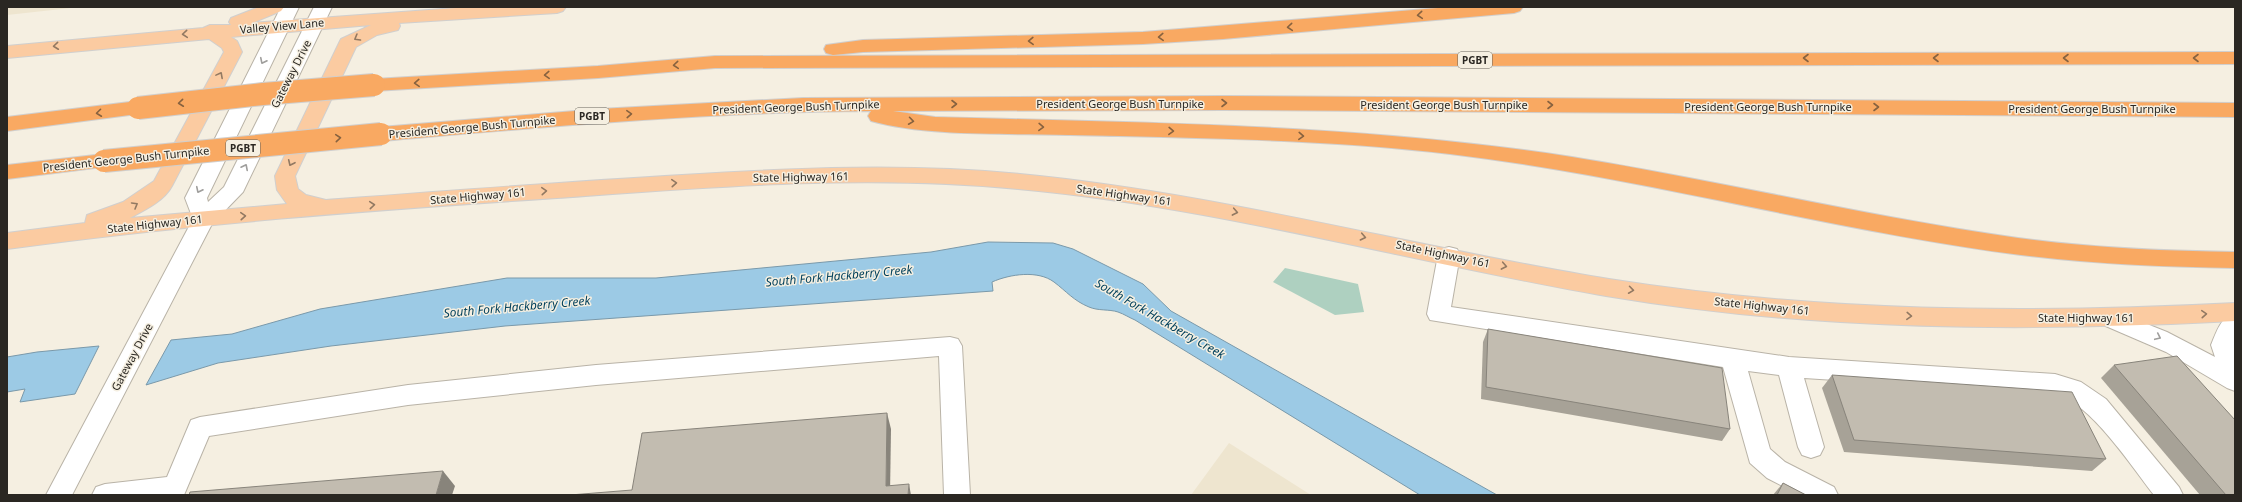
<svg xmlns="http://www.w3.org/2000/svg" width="2242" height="502" viewBox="0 0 2242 502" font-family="'Noto Sans',sans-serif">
	<rect width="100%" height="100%" fill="#f5efe1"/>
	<g fill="#eee5cf">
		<path d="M7,7H80L7,15Z"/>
		<path d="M1229,443L1311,495H1191Z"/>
	</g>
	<path fill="#aed0c0" d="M1285,268L1358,284L1364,312L1335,315L1273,282Z"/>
	<g fill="#9ccae5" stroke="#7a99aa">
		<path d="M988,242L1053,243L1073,249L1143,284L1171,311L1497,495H1420L1135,320C1130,318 1124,314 1118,312C1109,309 1098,311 1089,307C1074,301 1066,291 1054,282C1038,270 1010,274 992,282L993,291L505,326L331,346L218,363L146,385L171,340L232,334L320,309L507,278H656L931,252Z"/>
		<path d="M99,346L75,394L20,402L25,389L7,392V357L37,352Z"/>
	</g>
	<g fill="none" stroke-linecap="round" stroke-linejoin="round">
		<defs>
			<g id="minor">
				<path d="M281,7H299L207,198L208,202L224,187L314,7H332L243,192L212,224L72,495H46L193,219L185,198Z"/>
				<path d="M1449,247L1457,249L1460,255L1451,307L1789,357L2055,374L2081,382L2106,399L2179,487L2183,495H2154C2132,467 2090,402 2055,394L1804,378L1824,447L1820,455L1811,458L1802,455L1798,447L1779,375L1748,371L1770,449L1785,462L1834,487L1838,495H1800L1767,478L1750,463L1723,367L1430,320L1427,314L1438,255L1441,249Z"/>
				<path d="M2109,309L2167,332L2215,357L2211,345C2217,331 2220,318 2235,313V391L2227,388L2166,352L2101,324L2097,318L2101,312Z"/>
				<path d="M950,337L958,339L962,346L970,495H944L939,356L596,385L408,405L209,436L184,495H92L96,487L105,484L167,477L191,420L200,417L408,385L596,365Z"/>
			</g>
			<path id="major" d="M259,7H284L281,11L252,23L470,7H566L563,11L557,13L399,23L400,26L398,30L377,35L356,47L295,176L298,189L306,195L326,200C445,191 563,182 682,175C795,168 908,163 1020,174C1219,193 1412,247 1609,279C1817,312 2026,314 2235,303V321C2025,332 1814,331 1606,296C1409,262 1217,207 1018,189C865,174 710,187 557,198C373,210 189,224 7,249V233L85,223L87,215L123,202L154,181L224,52L222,48L209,39L7,58V46L203,28L210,25H231L229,22L231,18ZM371,25L341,39L339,43L275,176L277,190L287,204L130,218C145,210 164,201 172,186L242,52L237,41L231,37Z"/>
			<g id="highway">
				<path d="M1450,7H1523L1520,11L1514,13L1223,39L1143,44L863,52L833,55L826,53L824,49L826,45L863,40L1143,32Z"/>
				<path d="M2235,52V64L715,68L598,78L374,91L367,90L364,85L367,80L374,79L598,66L715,56Z"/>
				<path d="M1223,96L2235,103V117L1223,110L893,111L935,117C1148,123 1361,124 1572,157C1721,181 1868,217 2018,238C2090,248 2163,251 2235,252V268C2164,267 2092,264 2021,255C1829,230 1642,177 1450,154C1324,139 1197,138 1070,135C1009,133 929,137 871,121L868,116L871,111C707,112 544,127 381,141L374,139L371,134L374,129L381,127L599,109L803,98Z"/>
				<path d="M138,101L145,103L148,108L145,113L7,131V117Z"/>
				<path d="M104,154L111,156L114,161L111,166L7,179V165Z"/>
			</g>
		</defs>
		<use href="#minor" stroke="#b9b3a7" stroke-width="2"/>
		<use href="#major" stroke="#d0cfce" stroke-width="2"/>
		<use href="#highway" stroke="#d0cfce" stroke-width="2"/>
		<use href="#minor" fill="#fff" fill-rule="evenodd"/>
		<use href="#major" fill="#fbcba1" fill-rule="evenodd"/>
		<use href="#highway" fill="#f9a962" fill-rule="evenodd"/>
		<defs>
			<g id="highway-bridge">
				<path d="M138,108L263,94L374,85"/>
				<path d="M104,161L381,134"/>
			</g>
		</defs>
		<use href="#highway-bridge" stroke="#d0cfce" stroke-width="24" stroke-linecap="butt"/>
		<use href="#highway-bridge" stroke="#f9a962" stroke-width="22"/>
	</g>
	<g fill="#a7a297">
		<path d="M1488,329L1730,429L1722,441L1481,399L1483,342Z"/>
		<path d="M2114,365L2235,495H2200L2101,378Z"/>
		<path d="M1832,375L2106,459L2092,471L1844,452L1822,388Z"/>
		<path d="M1783,483L1806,495H1773Z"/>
	</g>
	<g fill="#88847b">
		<path d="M887,413L891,429L890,495L886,486Z"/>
		<path d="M443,471L455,486L452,495H436Z"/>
		<path d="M909,484L911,495H908Z"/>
	</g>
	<g fill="#c2bcb0" stroke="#88847b">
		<path d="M1488,329L1722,368L1730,429L1486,387Z"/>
		<path d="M2177,356L2235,420V495H2226L2114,365Z"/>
		<path d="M1832,375L2072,392L2106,459L1854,440Z"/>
		<path d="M887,413L886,486L909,484L908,495H570L632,490L642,433Z"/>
		<path d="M443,471L436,495H189L190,492Z"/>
		<path d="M1783,483L1806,495H1777Z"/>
	</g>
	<defs><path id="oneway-chevron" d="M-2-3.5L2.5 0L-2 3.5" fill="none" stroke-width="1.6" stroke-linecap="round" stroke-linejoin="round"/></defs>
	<g stroke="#87623f">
		<use href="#oneway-chevron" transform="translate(1420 15) rotate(175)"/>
		<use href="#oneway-chevron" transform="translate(1290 27) rotate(175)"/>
		<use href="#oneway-chevron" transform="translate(1161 37) rotate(177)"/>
		<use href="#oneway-chevron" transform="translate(1031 41) rotate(178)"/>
		<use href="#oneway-chevron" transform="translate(1806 58) rotate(180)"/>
		<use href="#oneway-chevron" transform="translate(1936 58) rotate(180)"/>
		<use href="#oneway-chevron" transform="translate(2066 58) rotate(180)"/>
		<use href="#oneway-chevron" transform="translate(2196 58) rotate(-180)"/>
		<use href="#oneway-chevron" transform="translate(676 65) rotate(175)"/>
		<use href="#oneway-chevron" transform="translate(547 75) rotate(177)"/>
		<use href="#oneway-chevron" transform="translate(417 83) rotate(177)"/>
		<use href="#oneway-chevron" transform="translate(181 103) rotate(174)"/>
		<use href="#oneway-chevron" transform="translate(1224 103)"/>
		<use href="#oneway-chevron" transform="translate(954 104)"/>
		<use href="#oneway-chevron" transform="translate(1550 105)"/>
		<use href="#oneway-chevron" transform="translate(1876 107)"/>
		<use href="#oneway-chevron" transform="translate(99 113) rotate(173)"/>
		<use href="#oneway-chevron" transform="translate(629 114) rotate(-3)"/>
		<use href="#oneway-chevron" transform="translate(911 121) rotate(8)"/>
		<use href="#oneway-chevron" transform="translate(1041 127) rotate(2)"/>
		<use href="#oneway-chevron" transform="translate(1171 131) rotate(2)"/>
		<use href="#oneway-chevron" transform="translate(1301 136) rotate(3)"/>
		<use href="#oneway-chevron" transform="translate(338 138) rotate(-5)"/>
	</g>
	<g stroke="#927962">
		<use href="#oneway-chevron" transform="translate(185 34) rotate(175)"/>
		<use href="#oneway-chevron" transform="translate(357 38) rotate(150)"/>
		<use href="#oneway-chevron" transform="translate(56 46) rotate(174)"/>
		<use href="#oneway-chevron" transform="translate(220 75) rotate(-62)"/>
		<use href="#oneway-chevron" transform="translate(291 163) rotate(115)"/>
		<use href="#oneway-chevron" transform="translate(674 183) rotate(-4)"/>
		<use href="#oneway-chevron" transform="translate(544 191) rotate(-4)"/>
		<use href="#oneway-chevron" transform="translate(135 205) rotate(-30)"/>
		<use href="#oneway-chevron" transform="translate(372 205) rotate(-5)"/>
		<use href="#oneway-chevron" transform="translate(1235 212) rotate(11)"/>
		<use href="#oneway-chevron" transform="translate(243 216) rotate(-4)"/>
		<use href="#oneway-chevron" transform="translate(1363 237) rotate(12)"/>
		<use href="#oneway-chevron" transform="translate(1504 266) rotate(11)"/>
		<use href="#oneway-chevron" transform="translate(1631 290) rotate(8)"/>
		<use href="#oneway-chevron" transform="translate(2204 314) rotate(-4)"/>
		<use href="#oneway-chevron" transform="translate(1909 316) rotate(3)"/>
	</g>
	<g stroke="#9f9e9c">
		<use href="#oneway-chevron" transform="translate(263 61) rotate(116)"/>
		<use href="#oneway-chevron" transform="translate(245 167) rotate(-63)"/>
		<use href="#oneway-chevron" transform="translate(199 190) rotate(116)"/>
		<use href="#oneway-chevron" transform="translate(2158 337) rotate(25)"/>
	</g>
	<g text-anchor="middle" stroke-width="3" stroke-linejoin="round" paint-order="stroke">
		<g fill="#f5efe1" stroke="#67635b" stroke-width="1">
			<rect x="1458" y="52" width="34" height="16" rx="3"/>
			<rect x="575" y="108" width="34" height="16" rx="3"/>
			<rect x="226" y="140" width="34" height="16" rx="3"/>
		</g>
		<g font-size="10" font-weight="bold" fill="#2a2722">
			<text x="1475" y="64">PGBT</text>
			<text x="592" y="120">PGBT</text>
			<text x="243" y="152">PGBT</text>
		</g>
		<g font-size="11" fill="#2a2722" stroke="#f5efe1">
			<text transform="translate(282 26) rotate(-5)" y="4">Valley View Lane</text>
			<text transform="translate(291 74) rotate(-63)" y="4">Gateway Drive</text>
			<text x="1120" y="108">President George Bush Turnpike</text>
			<text x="1444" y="109">President George Bush Turnpike</text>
			<text transform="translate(796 107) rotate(-2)" y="4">President George Bush Turnpike</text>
			<text x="1768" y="111">President George Bush Turnpike</text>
			<text x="2092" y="113">President George Bush Turnpike</text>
			<text transform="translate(472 127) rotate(-5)" y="4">President George Bush Turnpike</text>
			<text transform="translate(126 159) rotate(-6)" y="4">President George Bush Turnpike</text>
			<text transform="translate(801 177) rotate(-1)" y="4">State Highway 161</text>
			<text transform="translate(1124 195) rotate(8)" y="4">State Highway 161</text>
			<text transform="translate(478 196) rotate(-5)" y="4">State Highway 161</text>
			<text transform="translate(155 224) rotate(-6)" y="4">State Highway 161</text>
			<text transform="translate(1443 254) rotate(12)" y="4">State Highway 161</text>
			<text transform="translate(1762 306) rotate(6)" y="4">State Highway 161</text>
			<text x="2086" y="322">State Highway 161</text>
			<text transform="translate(132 357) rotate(-62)" y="4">Gateway Drive</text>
		</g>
		<g font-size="12" font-style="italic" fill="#02415c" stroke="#f5efe1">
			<text transform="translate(839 276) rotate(-5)" y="4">South Fork Hackberry Creek</text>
			<text transform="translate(517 307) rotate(-5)" y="4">South Fork Hackberry Creek</text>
			<text transform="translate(1160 319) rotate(30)" y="4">South Fork Hackberry Creek</text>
		</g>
	</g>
	<rect width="2242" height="502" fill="none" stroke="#2a2722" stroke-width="16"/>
</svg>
